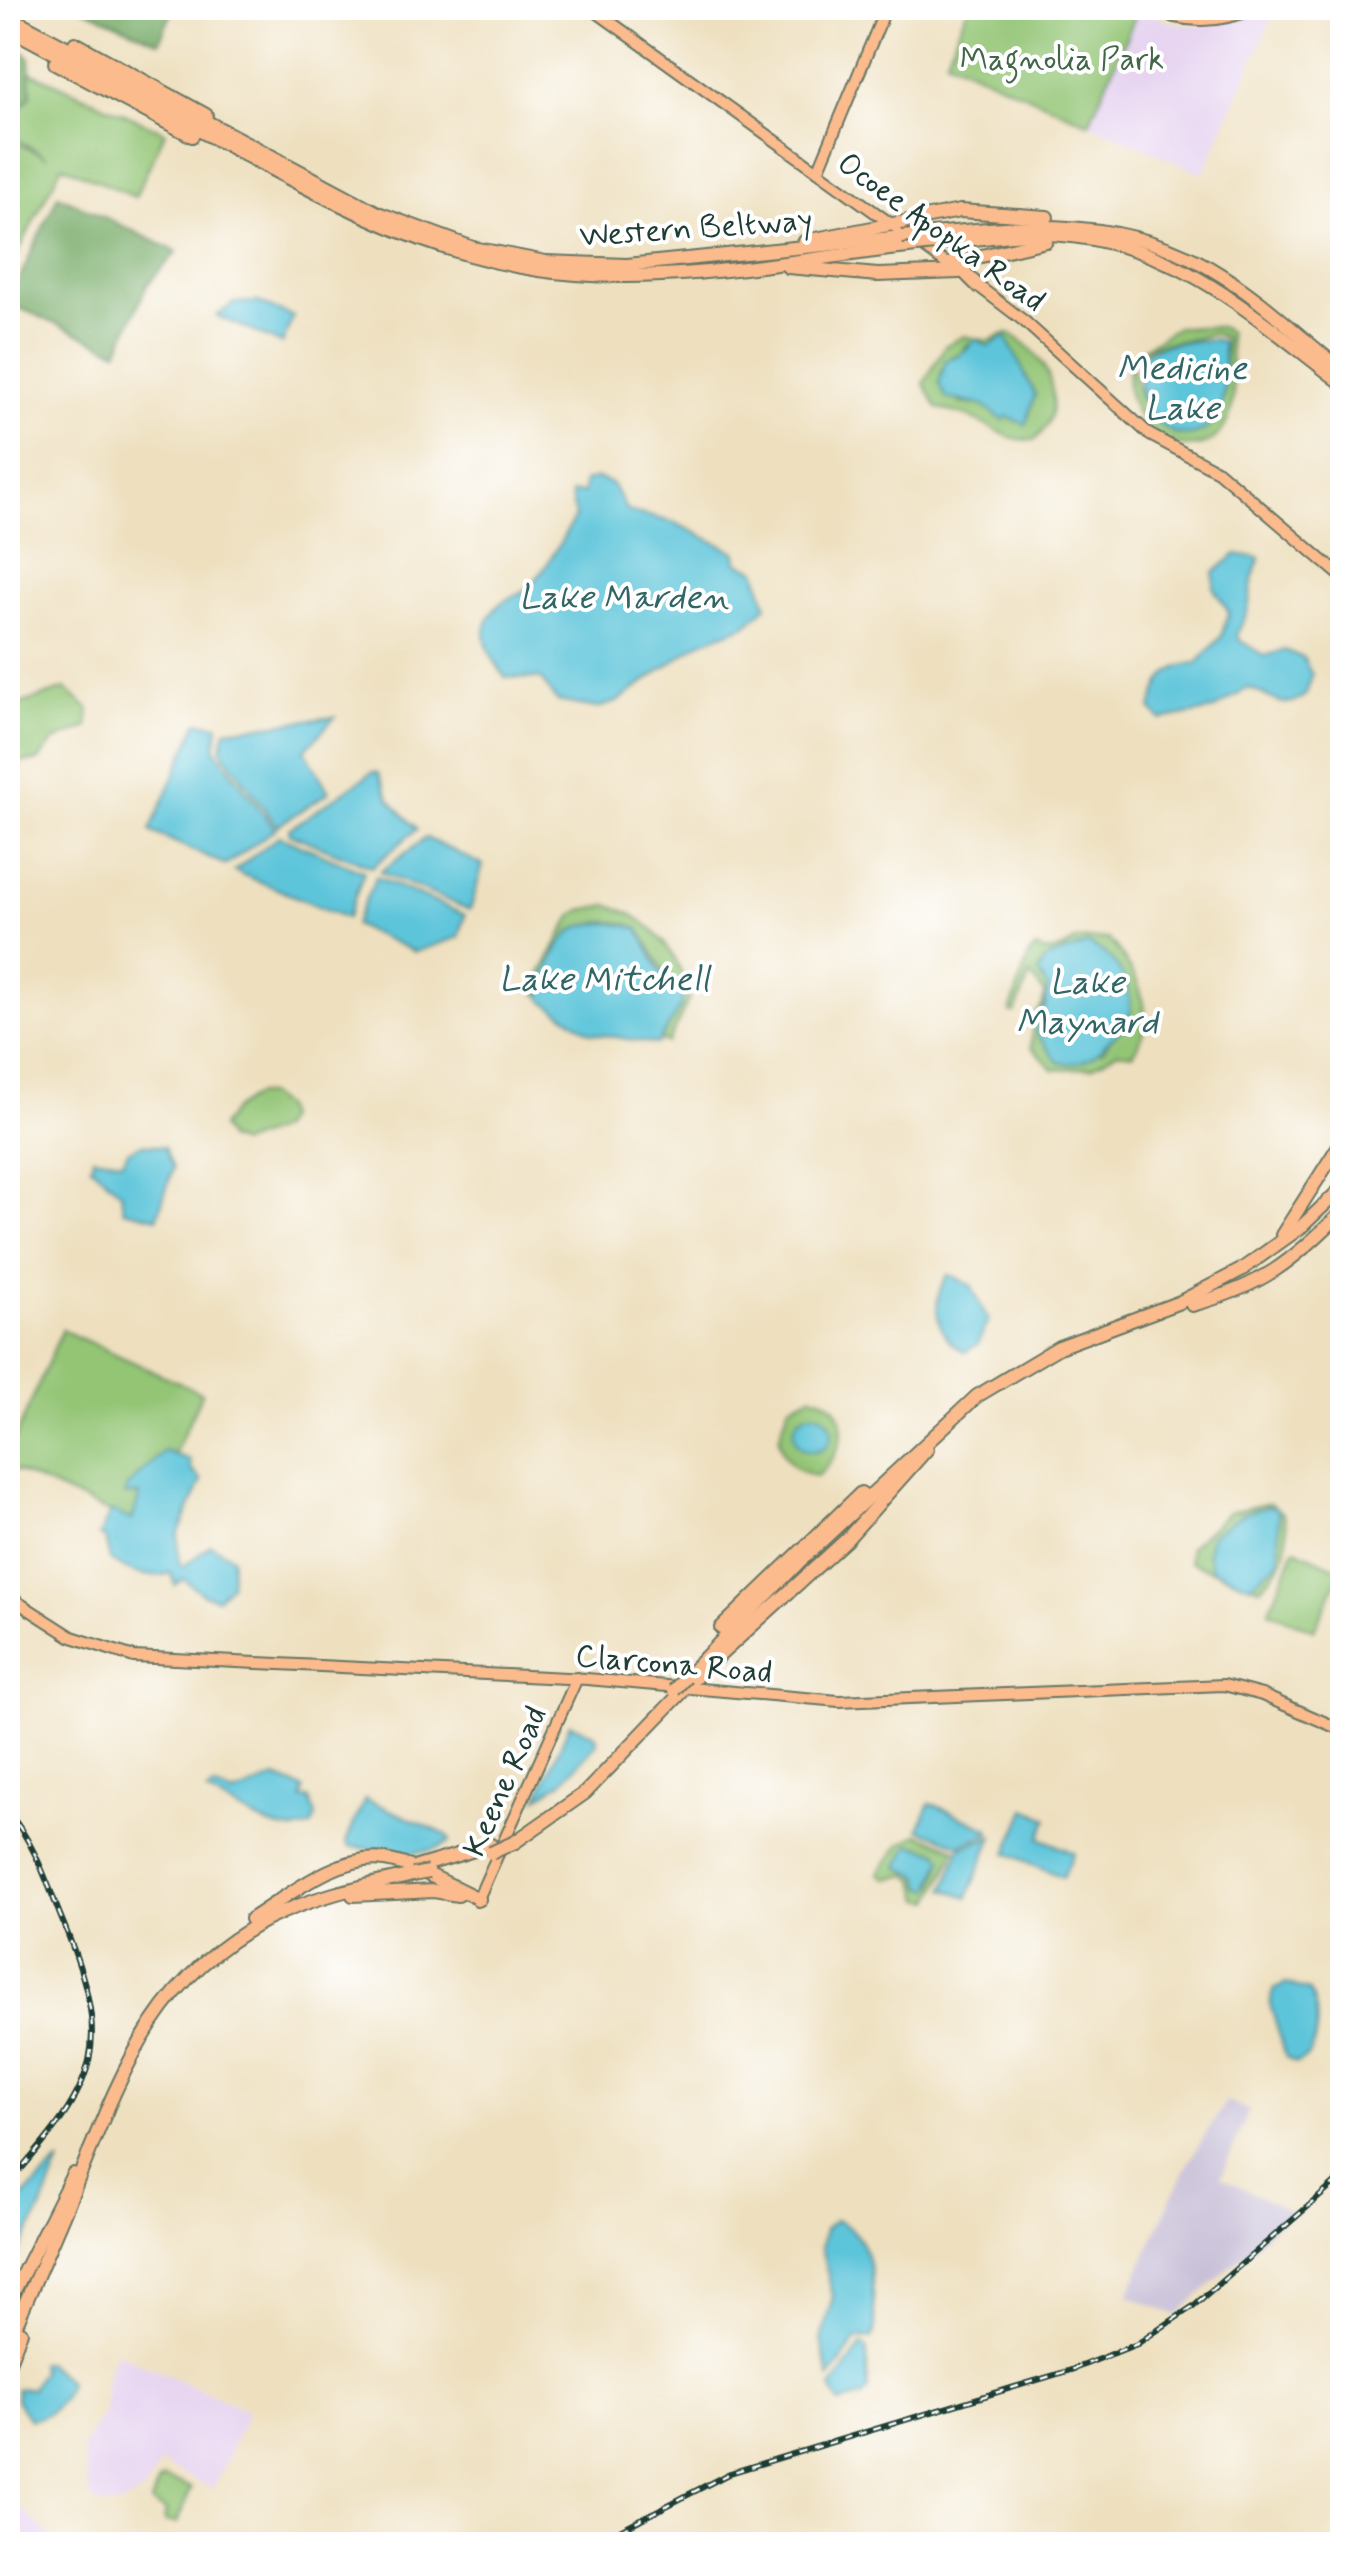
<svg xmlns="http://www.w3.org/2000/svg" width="1350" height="2552" viewBox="0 0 1350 2552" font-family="Mynerve,sans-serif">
	<rect width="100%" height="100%" fill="#fff"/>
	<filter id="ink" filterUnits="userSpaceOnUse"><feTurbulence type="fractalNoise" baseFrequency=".01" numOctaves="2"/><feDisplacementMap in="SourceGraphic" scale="20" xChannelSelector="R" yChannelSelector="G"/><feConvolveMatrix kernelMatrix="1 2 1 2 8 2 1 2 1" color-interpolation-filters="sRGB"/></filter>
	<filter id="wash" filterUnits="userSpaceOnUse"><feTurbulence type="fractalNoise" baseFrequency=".0048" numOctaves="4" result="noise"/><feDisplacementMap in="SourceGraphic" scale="40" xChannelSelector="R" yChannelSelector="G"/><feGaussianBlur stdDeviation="2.25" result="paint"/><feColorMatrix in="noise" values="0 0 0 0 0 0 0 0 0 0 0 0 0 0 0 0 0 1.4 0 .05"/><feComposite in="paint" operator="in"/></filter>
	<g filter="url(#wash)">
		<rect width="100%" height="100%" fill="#eee0bf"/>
		<g fill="#e6d3f0">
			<path d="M1139,8L1168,22L1202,26L1276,8L1203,174L1089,123Z"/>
			<path d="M116,2352L248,2411L213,2489L160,2463L144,2492L118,2506L100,2505L90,2497L82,2448L104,2412L108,2368Z"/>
			<path d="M8,2496L58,2543L60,2544H8Z"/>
		</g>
		<path fill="#c8c0d8" d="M1226,2101L1249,2111L1221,2177L1291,2212L1177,2315L1128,2295L1186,2166Z"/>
		<g fill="#93c575" stroke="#598154" stroke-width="2.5" fill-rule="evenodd">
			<path d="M968,8H1139L1089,123L946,59Z"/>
			<path d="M8,62L165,132L135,197L62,165L8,272V139L47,157L12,136Z"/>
			<path d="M1177,327H1220L1229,332C1228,359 1237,383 1231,410C1211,489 1101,425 1134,354ZM1212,333L1225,338C1223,374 1232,440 1176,434L1140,397L1131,364C1147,334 1185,347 1212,333Z"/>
			<path d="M1007,333C1049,350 1070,408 1035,440L1014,439L967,416L937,408L924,383L945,346L964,336L988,341ZM1006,337L1035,395L1003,420L982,405L960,403L952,356L961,354L968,344L988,346Z"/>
			<path d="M65,689L89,709L88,727L54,741L38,761L8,762V708Z"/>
			<path d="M608,905C651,916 681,956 689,999L668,1043L660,1041L677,1011L668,978L638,928C601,913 570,926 554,960C548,973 541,983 541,997L532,990L571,918L581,910Z"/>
			<path d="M1108,939C1135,968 1161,1017 1132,1054L1117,1052L1092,1067L1054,1070L1031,1047L1033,1016L1042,1006L1045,994L1030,975L1015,1013L1010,1012L1029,955L1036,948C1051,956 1065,950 1076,940ZM1088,944L1126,1024L1116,1031L1103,1051L1055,1056L1037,1035L1048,988L1038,973L1046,960Z"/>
			<path d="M255,1095H267L283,1107L286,1118L280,1129L241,1144L227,1139L221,1127L232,1111Z"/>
			<path d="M62,1330L202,1393L141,1527L8,1467V1455Z"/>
			<path d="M812,1395C857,1405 845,1453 817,1476C796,1473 782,1458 779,1438L789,1406Z"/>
			<path d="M1270,1503L1283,1514C1293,1547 1284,1566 1260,1588L1190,1562L1189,1547L1229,1512Z"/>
			<path d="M1295,1549L1342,1570L1314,1630L1269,1611Z"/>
			<path d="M918,1834L956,1849L932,1901L921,1899L916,1881L909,1875L887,1879L879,1873L901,1844ZM910,1844L943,1858L934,1886L923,1887L919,1876L899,1867Z"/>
			<path d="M164,2478L191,2488L177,2523L164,2521L166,2511L151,2503L158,2483Z"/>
		</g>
		<g fill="#76aa66" stroke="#4a744d" stroke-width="2.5">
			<path d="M82,8H174L159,42Z"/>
			<path d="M8,38L30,58L31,96L8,121Z"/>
			<path d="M58,195L177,252L147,285L118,351L8,303Z"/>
		</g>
		<g fill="#5dc5da" stroke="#3e8187" stroke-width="2.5">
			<path d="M258,302L293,317L282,344L217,316L234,303Z"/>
			<path d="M1006,336L1035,395L1026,424L1007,417L1003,420L982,405L946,398L939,383L946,360L961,354L976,339L988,346Z"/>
			<path d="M1213,339L1222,342C1224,363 1227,384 1221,405C1205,460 1138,433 1140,377C1140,370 1138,361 1144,355C1160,340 1193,343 1213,339Z"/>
			<path d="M596,478L612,484L627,511L673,522L736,552L737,562L756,570L767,606L746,625L699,643L617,702L597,708L557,701L541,679L505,677C488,653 473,629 500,604C507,597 519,596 527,589C547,570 561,540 575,517L571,494L583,493L584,482Z"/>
			<path d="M1236,554L1260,558C1245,588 1257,602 1237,632L1239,640L1265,656L1285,650L1303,658L1312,675L1306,694C1284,714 1271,695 1248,688L1213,710L1161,720L1151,709C1160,680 1166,666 1197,663L1221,637L1229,612L1214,589V573Z"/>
			<path d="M335,717L305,750L329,792L277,826L221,749L226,730Z"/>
			<path d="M198,722L219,725L215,749L275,829L226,865L150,831Z"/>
			<path d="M373,772L378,773L390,800L417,829L372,867L290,834L289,829Z"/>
			<path d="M279,836L364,872L347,918L234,871Z"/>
			<path d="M426,838L483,865L470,910L380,872Z"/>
			<path d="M376,877L465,915L459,937L415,952L354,925Z"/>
			<path d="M610,923L638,928L660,971L683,992L681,1006L657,1044L592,1033L542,1000C539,982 556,946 570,933C581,923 596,924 610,923Z"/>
			<path d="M1088,944C1120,958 1133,987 1130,1021C1106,1040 1094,1070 1058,1062L1037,1034L1036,1017L1045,1007L1048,988L1038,973L1046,959Z"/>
			<path d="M142,1144L164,1147L173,1168L157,1218L123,1210L121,1192L91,1166L93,1157L123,1161L128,1151Z"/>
			<path d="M948,1275L971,1285L988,1320L978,1344L965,1352C934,1336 930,1301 948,1275Z"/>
			<circle cx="813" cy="1432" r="19"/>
			<path d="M164,1451L190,1460L191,1470L202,1480L178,1535L179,1563L184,1566L211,1545L232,1557L231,1584L217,1598L203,1594L184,1579L175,1585L171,1573C149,1580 130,1573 110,1560L105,1538L99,1536L111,1511L132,1520L140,1495H125L127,1487Z"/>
			<path d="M1271,1506L1278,1509L1280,1561L1250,1585L1212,1569L1207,1553L1211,1535L1245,1513Z"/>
			<path d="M570,1724L596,1735L597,1743L561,1783L538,1797Z"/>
			<path d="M276,1778L304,1789L302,1799H309L316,1815L312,1826C281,1843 233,1804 207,1793L213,1787L234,1795Z"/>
			<path d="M365,1799L447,1835L450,1841C424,1862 381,1848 349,1847L346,1842Z"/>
			<path d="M930,1803L989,1829L990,1833L960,1845L919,1829Z"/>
			<path d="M1026,1809L1048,1819L1040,1838L1074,1853L1063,1877L1007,1853Z"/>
			<path d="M993,1836L968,1897L945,1889L960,1848Z"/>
			<path d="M910,1844L938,1852L943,1858L931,1889L923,1887L919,1876L899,1867Z"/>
			<path d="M1286,1984L1308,1990C1321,2007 1318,2037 1309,2056L1296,2063L1286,2057L1270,2004L1275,1989Z"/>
			<path d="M60,2162L41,2210L8,2274V2211Z"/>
			<path d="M835,2220C877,2236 872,2291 875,2328L872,2338L857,2339L829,2378L821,2340L833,2296L821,2248L824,2230Z"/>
			<path d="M862,2345L867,2349L868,2390L862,2397L839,2403L831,2388Z"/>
			<path d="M45,2362L68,2381C65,2400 49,2419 29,2419L16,2400L17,2389L32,2388L41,2371L39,2363Z"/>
		</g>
	</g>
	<g filter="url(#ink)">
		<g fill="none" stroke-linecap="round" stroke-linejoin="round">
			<defs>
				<g id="major">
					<path d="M591,8L951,267"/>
					<path d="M1148,8C1186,25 1219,23 1257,8"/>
					<path d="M818,171L886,8"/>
					<path d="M973,282L1024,321L1150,435L1218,471L1342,577"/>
					<path d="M8,1596L72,1637L134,1657L587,1679L839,1701L1224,1685L1262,1695L1342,1730"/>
					<path d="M477,1901L577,1678"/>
				</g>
				<g id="highway">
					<path d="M8,16L378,213L473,248L546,262L627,265L902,237"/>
					<path d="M8,28C84,69 160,109 236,150C345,209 449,265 576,274C688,283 805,258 916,246"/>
					<path d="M75,43L206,115"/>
					<path d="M55,63L192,136"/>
					<path d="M922,235C1027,224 1128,215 1221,275C1265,302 1301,339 1342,370"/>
					<path d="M805,241L960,211L1047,217"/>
					<path d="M935,244C979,239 1027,230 1072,236C1184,248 1257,319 1342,383"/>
					<path d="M967,261L964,272L978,286"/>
					<path d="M947,264L1046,241"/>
					<path d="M788,267L878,275L959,272"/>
					<path d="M1282,1235L1342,1141"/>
					<path d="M1192,1305C1262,1286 1292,1262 1342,1212"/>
					<path d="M721,1628L861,1493"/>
					<path d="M686,1677L800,1561L977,1396L1059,1347L1180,1302L1241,1270L1301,1227L1342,1188"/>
					<path d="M687,1685L847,1539L927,1449"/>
					<path d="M515,1842L585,1793L682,1692"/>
					<path d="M417,1867L491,1845"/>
					<path d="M353,1895L434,1891L458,1895"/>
					<path d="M251,1919C288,1896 339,1853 385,1860C416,1865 450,1886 479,1899"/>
					<path d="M8,2303L73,2174"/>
					<path d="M8,2343C31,2289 55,2236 77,2182C122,2072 155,1977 268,1919C314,1896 363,1886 413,1875"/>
					<path d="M8,2364L21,2332"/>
				</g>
			</defs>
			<use href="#major" stroke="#677665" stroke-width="14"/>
			<use href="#highway" stroke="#677665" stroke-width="16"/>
			<use href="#major" stroke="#fbbb8d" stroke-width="10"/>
			<use href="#highway" stroke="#fbbb8d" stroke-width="12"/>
			<defs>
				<g id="rail">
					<path d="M8,1812C33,1841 46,1879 60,1915C115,2046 100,2081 8,2184"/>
					<path d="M593,2544L730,2473L1071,2370L1137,2344L1192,2307L1342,2177"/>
				</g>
			</defs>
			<use href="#rail" stroke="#1f3d34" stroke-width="6"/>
			<use href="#rail" stroke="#fff" stroke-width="2.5" stroke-dasharray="8" stroke-linecap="butt"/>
			<defs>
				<g id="highway-bridge">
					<path d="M902,237L922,235"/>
					<path d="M916,246L935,244"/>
					<path d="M674,1690L686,1677"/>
					<path d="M491,1853L515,1842"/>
					<path d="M413,1875L428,1872"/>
				</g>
			</defs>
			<use href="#highway-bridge" stroke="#677665" stroke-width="16" stroke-linecap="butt"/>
			<use href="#highway-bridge" stroke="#fbbb8d" stroke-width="12"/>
		</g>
	</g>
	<g text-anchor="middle" stroke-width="8" stroke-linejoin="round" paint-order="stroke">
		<g font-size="32" fill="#426648" stroke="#fff">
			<text x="1062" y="69">Magnolia Park</text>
		</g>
		<g font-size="32" fill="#1f3d34" stroke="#fff">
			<text transform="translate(696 227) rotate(-4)" y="11">Western Beltway</text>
			<text transform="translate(942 231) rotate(36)" y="11">Ocoee Apopka Road</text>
			<text transform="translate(674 1663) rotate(5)" y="11">Clarcona Road</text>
			<text transform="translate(504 1781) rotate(-66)" y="11">Keene Road</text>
		</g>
		<g font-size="35" font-style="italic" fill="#326666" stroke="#fff">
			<text x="1182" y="379">Medicine<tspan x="1182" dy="40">Lake</tspan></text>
			<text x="624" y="608">Lake Marden</text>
			<text x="604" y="990">Lake Mitchell</text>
			<text x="1087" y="993">Lake<tspan x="1087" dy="40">Maynard</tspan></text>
		</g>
	</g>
	<rect width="1350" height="2552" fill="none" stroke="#fff" stroke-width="40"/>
</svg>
